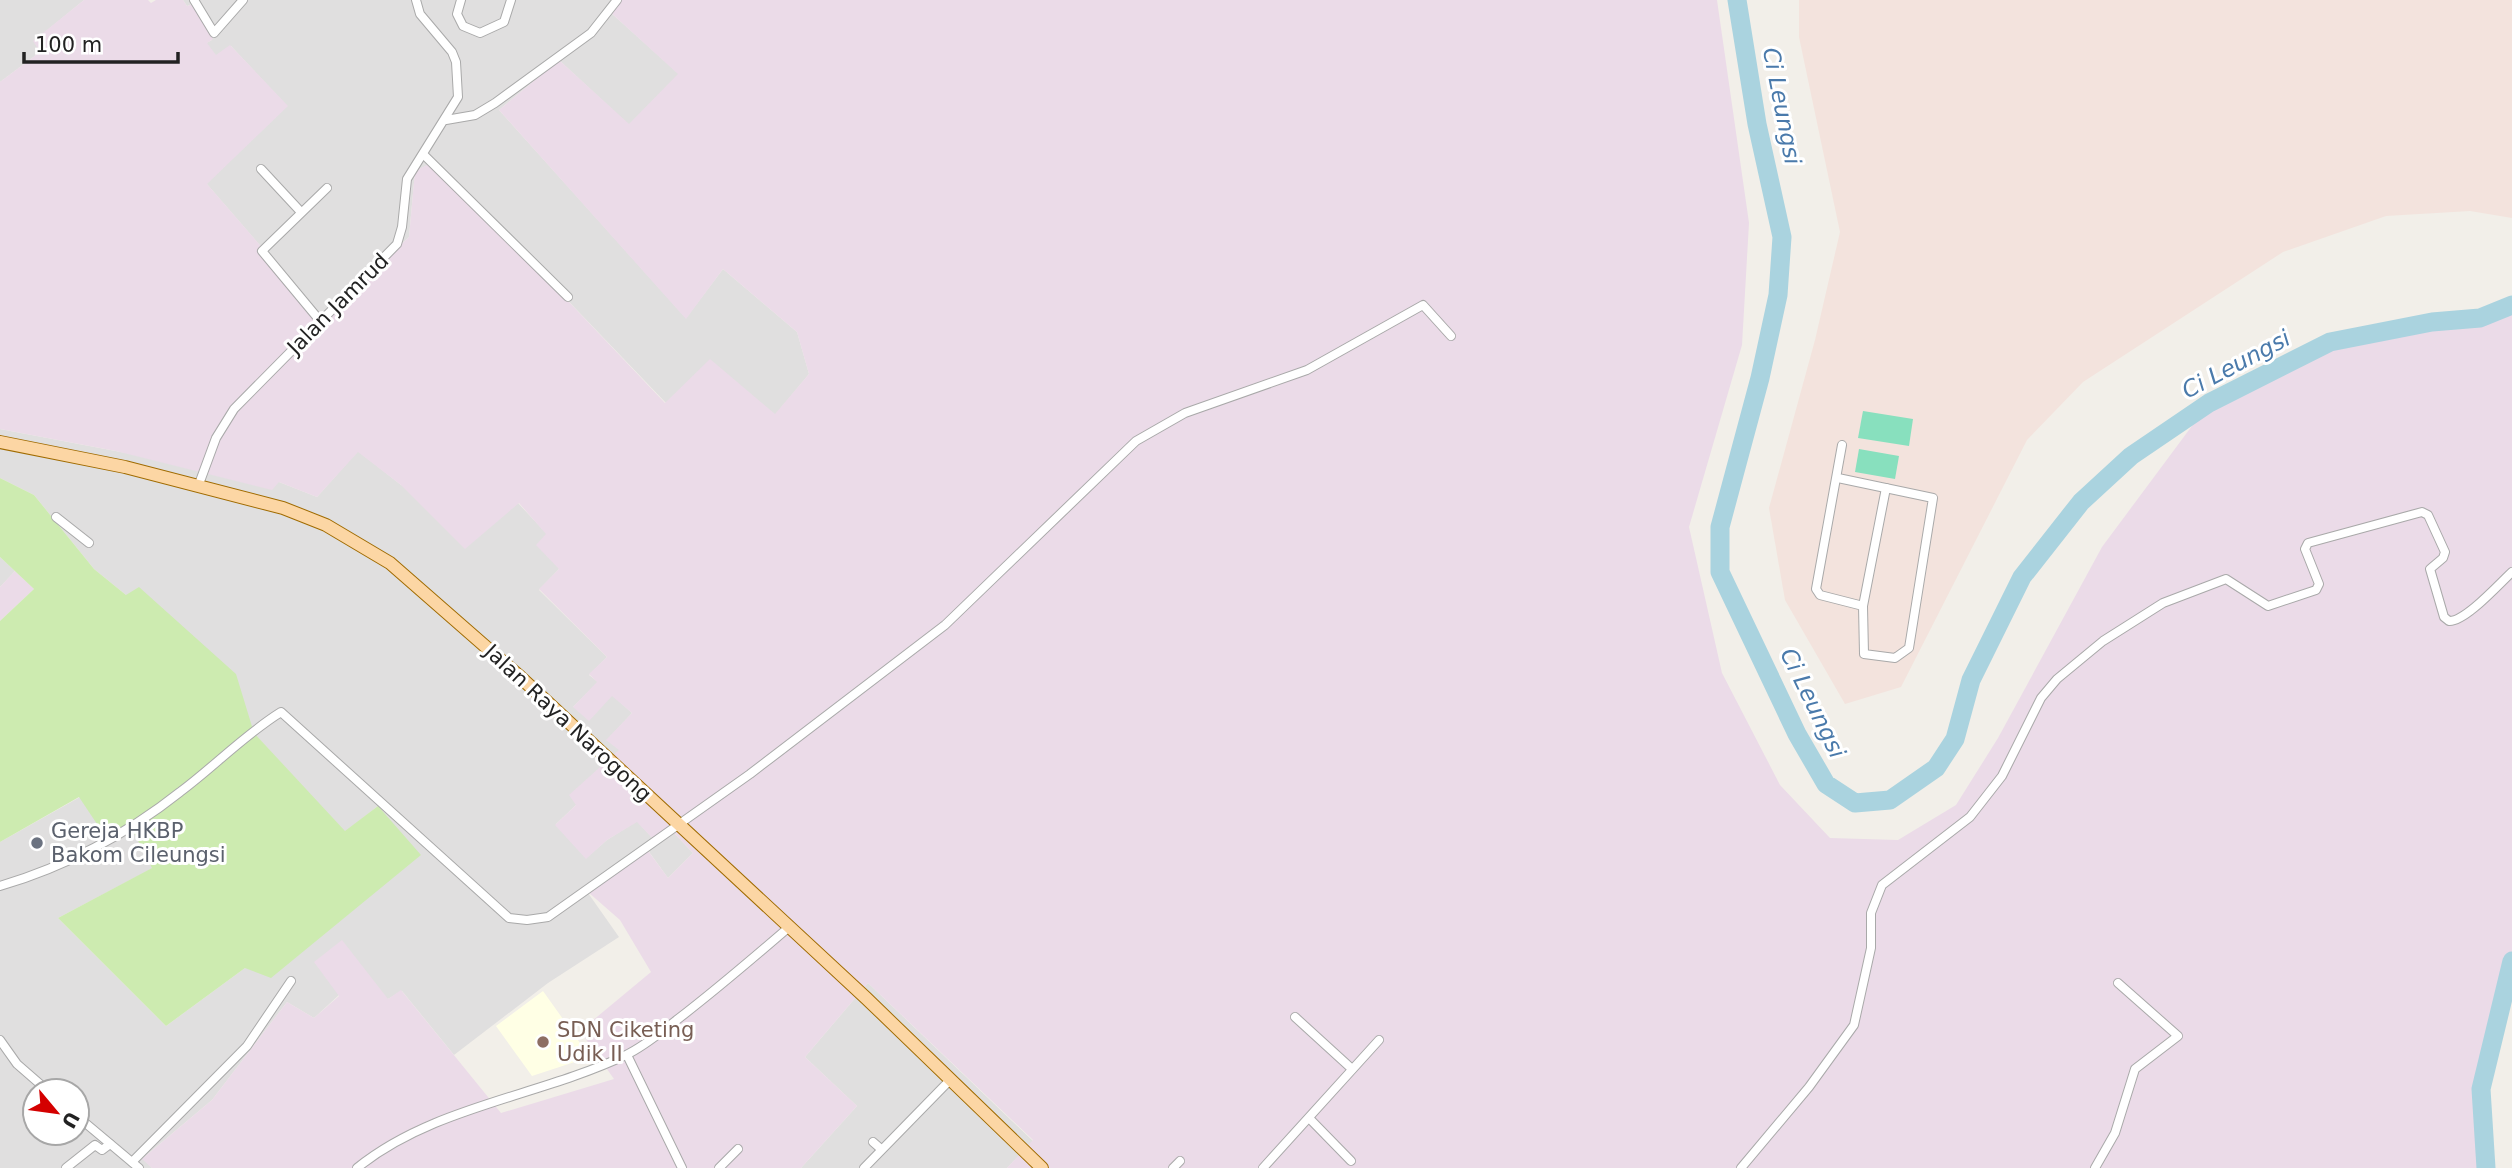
<svg xmlns="http://www.w3.org/2000/svg" width="2512" height="1168" viewBox="0 0 2512 1168" font-family="'DejaVu Sans',sans-serif">
	<rect width="100%" height="100%" fill="#f2efe9"/>
	<g fill="#e0dfdf" fill-rule="evenodd">
		<path d="M0,0H84L34,41L40,52L0,82Z"/>
		<path d="M183,0H620L610,12L679,74L629,125L559,60L499,110L686,318L723,269L797,332L809,374L775,415L666,403L435,162L415,171L409,237L323,318L206,183L287,106L231,46L216,56L206,43L212,40L192,4L187,6Z"/>
		<path d="M0,429L279,482L317,497L358,451L401,485L518,503L547,534L559,569L539,590L607,657L589,675L598,682L573,707L612,695L632,713L607,740L620,750L570,795L577,804L556,824L586,858L607,840L637,821L655,841L672,831L693,853L668,878L647,849L588,893L619,937L548,983L454,1055L402,991L388,999L339,995L314,1018L287,1002L212,1100L143,1158L152,1168H0V842L80,797L131,827L153,868L58,918L166,1026L245,968L378,806L345,832L126,595L94,569L34,495L0,478ZM35,1091H77V1133H35Z"/>
		<path d="M0,557L15,571L0,587Z"/>
		<path d="M868,983L1033,1141L1007,1168H801L857,1106L805,1057Z"/>
	</g>
	<g fill="#ebdbe8">
		<path d="M84,0H148L151,3L156,0H183L187,6L193,4L213,39L207,43L216,55L230,45L288,106L207,184L323,318L409,237L415,171L435,161L665,403L710,359L775,414L809,374L797,332L723,269L686,319L499,110L559,60L629,124L678,74L609,11L620,0H1717L1749,223L1742,345L1689,527L1722,673L1780,785L1830,838L1898,840L1956,805L1998,738L2102,547L2209,403L2330,342L2406,327L2480,318L2512,305V961L2481,1089L2486,1168H1007L1033,1140L868,983L805,1057L857,1106L801,1168H152L142,1159L212,1100L287,1002L314,1018L339,996L314,962L342,940L388,999L401,990L501,1113L614,1079L580,1031L651,972L620,920L588,892L646,848L668,878L693,853L672,831L655,841L637,822L607,840L586,859L555,825L576,805L569,795L619,750L606,740L632,713L612,696L589,721L573,707L597,682L589,674L607,657L539,589L559,569L536,545L546,534L519,503L465,549L401,485L358,452L317,497L279,482L272,490L116,451L0,429V82L40,52L33,41Z"/>
		<path d="M15,571L34,589L0,621V587Z"/>
	</g>
	<path fill="#ffffe5" d="M543,991L590,1057L532,1076L496,1026Z"/>
	<path fill="#f3e3dd" d="M1799,0H2512V218L2470,211L2386,216L2283,252L2083,382L2027,440L1901,687L1845,704L1785,600L1769,508L1815,340L1840,232L1799,37Z"/>
	<path fill="#cdebb0" d="M0,478L34,495L94,569L126,595L139,587L236,674L254,733L345,831L378,806L421,855L271,978L245,968L166,1026L58,918L152,868L131,827L105,836L79,797L0,842V621L34,589L0,557Z"/>
	<g fill="#88e0be">
		<path d="M1863,411L1913,419L1909,446L1858,438Z"/>
		<path d="M1859,449L1899,456L1895,479L1855,472Z"/>
	</g>
	<g fill="none" stroke-linecap="round" stroke-linejoin="round">
		<g stroke="#aad3df" stroke-width="19">
			<path d="M1737,0L1757,124L1782,237L1778,295L1760,378L1720,527V572L1797,734L1826,784L1855,803L1890,800L1936,768L1955,739L1971,680L2022,577L2081,502L2131,456L2209,403L2330,342L2432,322L2480,318L2512,305"/>
			<path d="M2486,1168L2481,1089L2512,961"/>
		</g>
		<defs>
			<g id="street">
				<path d="M194,0L214,33L243,0"/>
				<path d="M461,0L457,14L463,26L480,33L504,22L511,0"/>
				<path d="M446,120L475,115L495,103L591,33L617,0"/>
				<path d="M424,155L568,297"/>
				<path d="M261,169L300,211"/>
				<path d="M321,322L262,251L327,188"/>
				<path d="M1838,478L1933,498L1909,648L1895,658L1864,654L1863,606L1820,595L1816,589L1842,445"/>
				<path d="M199,484L216,438L234,409L397,244L402,227L407,179L458,97L456,62L452,52L420,14L416,0"/>
				<path d="M56,517L89,543"/>
				<path d="M1863,606L1886,488"/>
				<path d="M0,886C64,867 127,834 180,792C215,766 244,735 281,712L509,918L527,920L548,917L750,774L945,625L1136,441L1185,413L1307,370L1423,305L1451,336"/>
				<path d="M1295,1017L1352,1069"/>
				<path d="M0,1040L17,1064L48,1091"/>
				<path d="M627,1055L682,1168"/>
				<path d="M77,1116L139,1168"/>
				<path d="M1309,1118L1351,1161"/>
				<path d="M873,1142L881,1149"/>
				<path d="M132,1162L247,1046L291,981"/>
				<path d="M66,1168L95,1145L102,1150L110,1144"/>
				<path d="M357,1168C434,1106 538,1097 626,1055C645,1046 661,1032 678,1019C716,990 752,959 788,928"/>
				<path d="M719,1168L738,1149"/>
				<path d="M864,1168L950,1080"/>
				<path d="M1173,1168L1180,1161"/>
				<path d="M1263,1168L1379,1040"/>
				<path d="M1741,1168L1809,1087L1854,1025L1871,948V913L1882,885L1970,817L2002,776L2041,698L2057,679L2103,641L2163,603L2226,579L2268,606L2316,590L2319,584L2305,549L2308,543L2422,512L2428,515L2445,552L2443,558L2430,569L2444,617L2449,621C2465,622 2499,584 2512,572"/>
				<path d="M2095,1168L2115,1133L2135,1069L2178,1036L2118,983"/>
			</g>
			<path id="primary" d="M0,442L125,467L283,508L326,525L390,563L518,675L866,998L1042,1168"/>
		</defs>
		<use href="#street" stroke="#a9a9a9" stroke-width="10"/>
		<use href="#primary" stroke="#a06b00" stroke-width="14"/>
		<use href="#street" stroke="#fff" stroke-width="8"/>
		<use href="#primary" stroke="#fcd6a4" stroke-width="12"/>
	</g>
	<circle fill="#6b7280" stroke="#fff" stroke-width="2.5" cx="37" cy="843" r="7"/>
	<circle fill="#8d6e63" stroke="#fff" stroke-width="2.5" cx="543" cy="1042" r="7"/>
	<g text-anchor="middle" stroke-width="6" stroke-linejoin="round" paint-order="stroke">
		<g font-size="21" fill="#222" stroke="#fff">
			<text transform="translate(338 304) rotate(-45)" y="7">Jalan Jamrud</text>
			<text transform="translate(568 723) rotate(43)" y="7">Jalan Raya Narogong</text>
		</g>
		<g font-size="21" fill="#5b616d" stroke="#fff" text-anchor="start">
			<text x="51" y="838">Gereja HKBP<tspan x="51" dy="24">Bakom Cileungsi</tspan></text>
		</g>
		<g font-size="21" fill="#785e54" stroke="#fff" text-anchor="start">
			<text x="557" y="1037">SDN Ciketing<tspan x="557" dy="24">Udik II</tspan></text>
		</g>
		<g font-size="23" font-style="italic" fill="#4a7aab" stroke="#fff">
			<text transform="translate(1782 106) rotate(79)" y="8">Ci Leungsi</text>
			<text transform="translate(2236 364) rotate(-28)" y="8">Ci Leungsi</text>
			<text transform="translate(1813 703) rotate(64)" y="8">Ci Leungsi</text>
		</g>
	</g>
	<g transform="translate(56 1112) rotate(119)"><circle r="33" fill="#ffffff" stroke="#a7a7a7" stroke-width="2"/>
	<path d="M0-5L12 26L0 18L-12 26Z" fill="#d40000"/>
	<text y="-10" font-size="19" font-weight="bold" text-anchor="middle" fill="#222222">U</text>
	</g>
	<path d="M24 52v10h154v-10" fill="none" stroke="#222222" stroke-width="3.5"/>
	<text x="35" y="52" font-size="21" fill="#222222" stroke="#ffffff" stroke-width="5" paint-order="stroke">100 m</text>
</svg>
